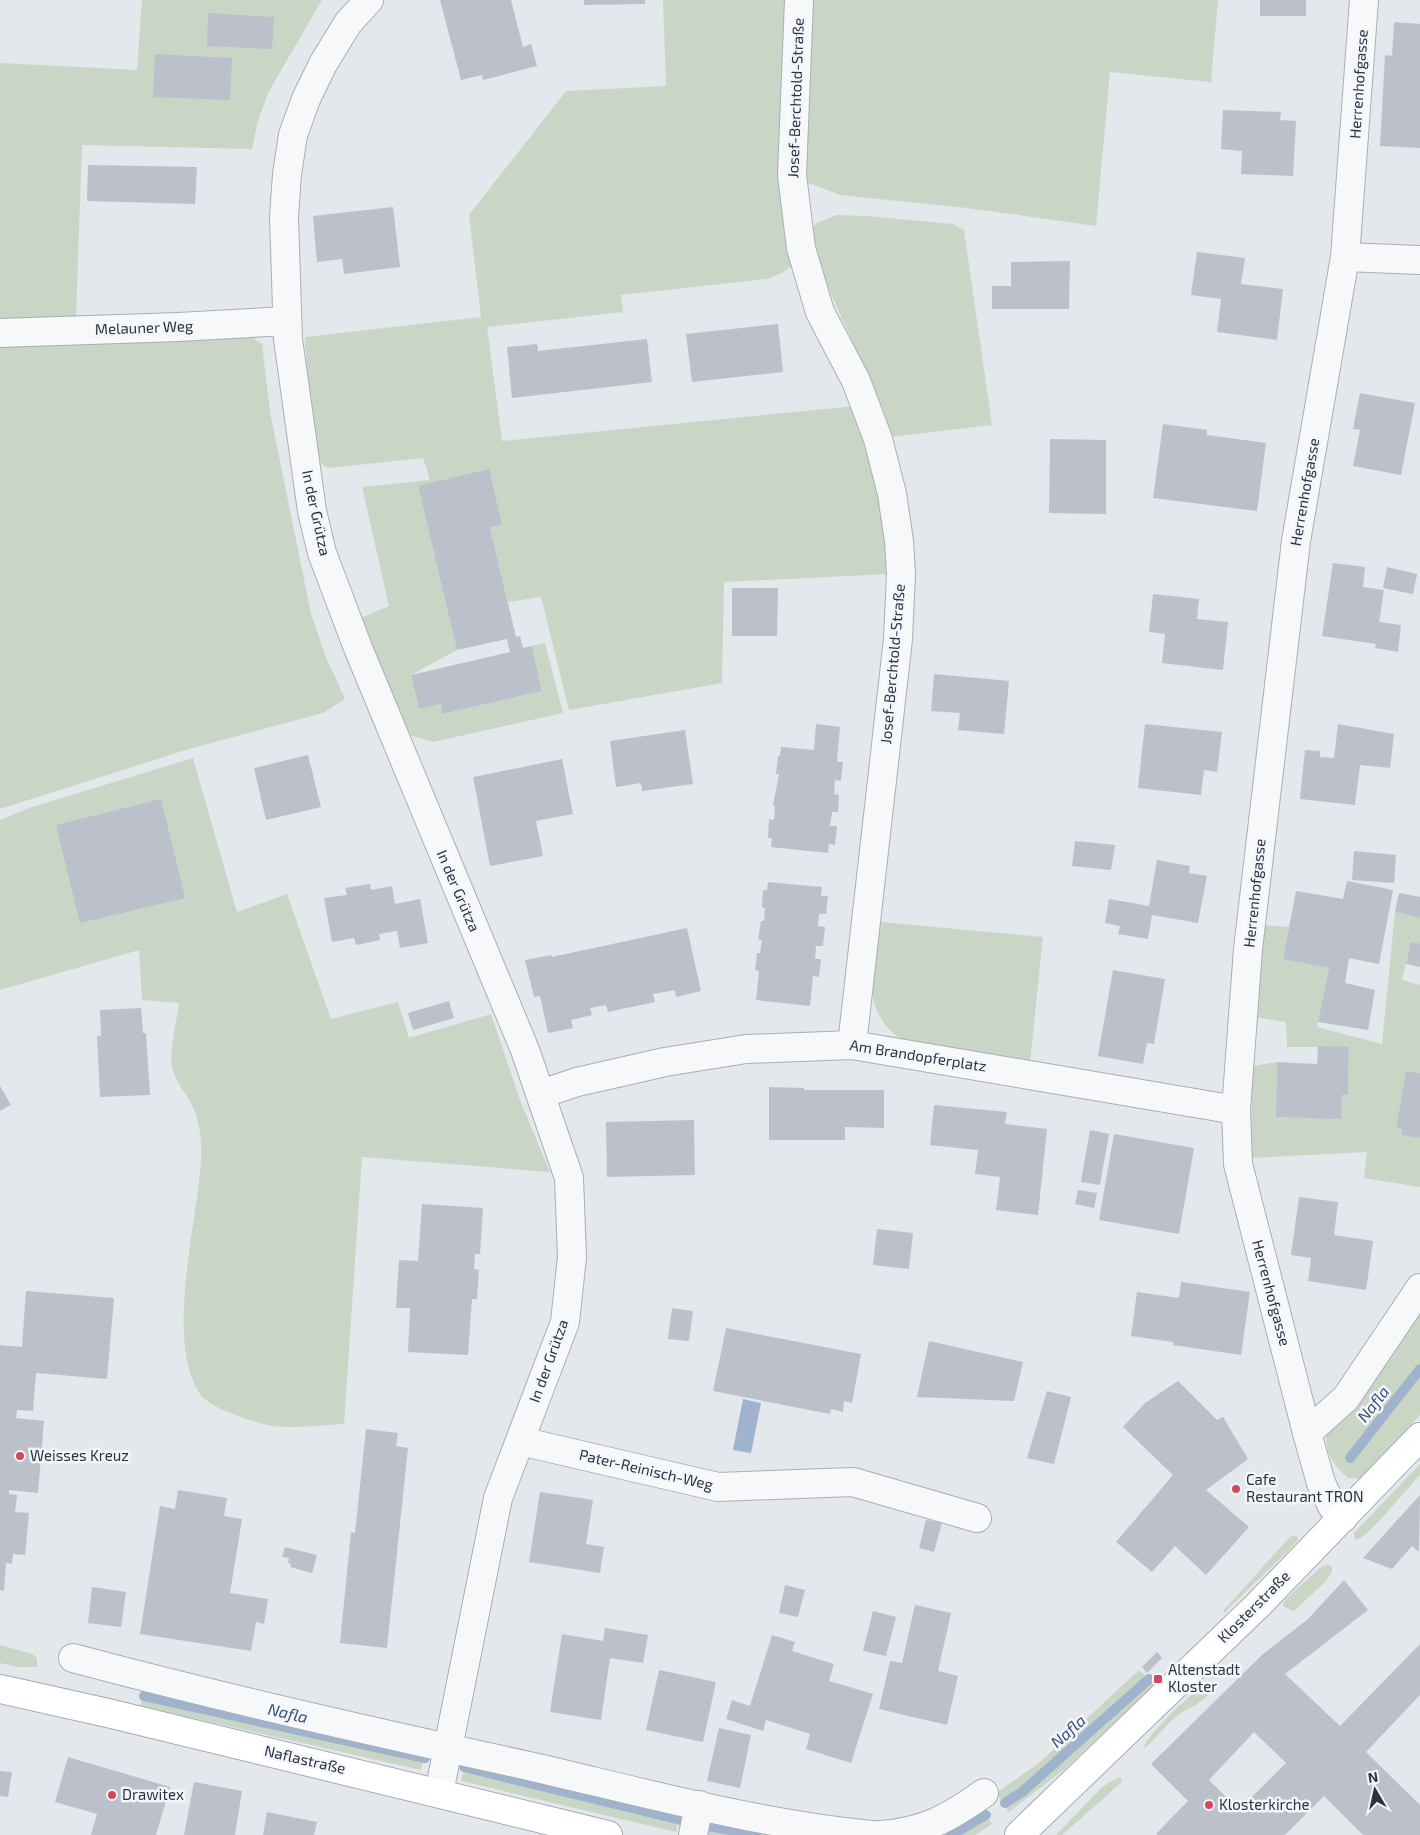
<svg xmlns="http://www.w3.org/2000/svg" width="1420" height="1835" viewBox="0 0 1420 1835" font-family="'Exo 2',sans-serif">
	<rect width="100%" height="100%" fill="#e4e7ec"/>
	<g fill="#c9d6c5">
		<path d="M142,0H322L269,91L258,120L252,149L82,145L76,318L0,320V63L137,70Z"/>
		<path d="M663,0H789L792,266L782,273L767,279L621,295L623,312L487,327L502,441L855,406L882,494L889,574L724,582L722,683L569,710L541,597L508,602L490,527L501,525L418,486L457,650L411,675L419,709L441,704L444,714L542,691L532,646L545,643L563,713L433,742L406,734L361,618L389,606L362,487L430,480L423,458L329,468L321,464L309,404L305,337L481,317L469,215L566,91L666,86Z"/>
		<path d="M811,0H1218L1211,82L1110,72L1096,226L967,208L840,195L806,182L804,155Z"/>
		<path d="M837,215L867,216L953,224L964,230L992,425L890,437C885,421 880,403 873,386C851,334 822,286 811,230L817,223Z"/>
		<path d="M244,337L253,338L262,344L270,412L311,614L326,657L345,699L323,713L189,749L0,809V344Z"/>
		<path d="M193,758L237,912L287,894L331,1019L398,1002L409,1038L491,1014L521,1103L550,1172L362,1157L344,1424C324,1425 291,1429 272,1426C255,1423 209,1408 200,1394C164,1341 198,1221 201,1159C202,1143 200,1122 193,1107C186,1093 176,1083 172,1067C169,1055 177,1018 179,1003L142,1000L139,950L0,990V820L29,808Z"/>
		<path d="M1395,912L1420,918V944L1411,943L1402,980L1420,985V1073L1406,1071L1396,1128L1402,1129L1401,1135L1420,1138V1187L1364,1178L1367,1152L1251,1158L1252,1066L1277,1062L1276,1117L1341,1118V1095H1348L1349,1047H1287L1286,1022L1255,1017L1263,925L1289,927L1283,959L1329,968L1317,1027L1382,1044Z"/>
		<path d="M881,922L1043,937L1030,1062L903,1041C858,1009 872,968 881,922Z"/>
		<path d="M1420,1305V1415L1360,1478H1348C1332,1464 1321,1447 1329,1425Z"/>
		<path d="M1420,1464V1475C1409,1486 1365,1541 1355,1540L1354,1533Z"/>
		<path d="M1297,1535L1298,1540L1291,1548L1224,1613V1610L1287,1540L1291,1536Z"/>
		<path d="M1328,1564L1332,1567V1572L1326,1581L1294,1611L1284,1607L1283,1604L1286,1599L1321,1567Z"/>
		<path d="M0,1645L32,1654L37,1658V1667H18L0,1663Z"/>
		<path d="M1139,1670L1155,1684L1066,1768L1009,1812L996,1793L1040,1762Z"/>
		<path d="M1210,1682L1214,1683C1213,1700 1187,1707 1176,1717C1165,1726 1156,1738 1145,1748L1144,1747C1150,1732 1195,1688 1210,1682Z"/>
		<path d="M146,1687L426,1750L421,1770L140,1706Z"/>
		<path d="M467,1759L681,1809L676,1832L461,1781Z"/>
		<path d="M1120,1777L1122,1782L1062,1835H1056L1102,1787Z"/>
		<path d="M980,1806L992,1824L975,1835H926Z"/>
		<path d="M712,1816L818,1835H708Z"/>
	</g>
	<path fill="#9fb4cc" d="M743,1399L761,1403L751,1453L733,1450Z"/>
	<g fill="none" stroke-linecap="round" stroke-linejoin="round">
		<g stroke="#9fb4cc" stroke-width="10">
			<path d="M1350,1458L1420,1369"/>
			<path d="M144,1696L425,1758"/>
			<path d="M464,1767L681,1820"/>
			<path d="M1005,1803L1022,1792L1149,1679"/>
			<path d="M709,1826L756,1835"/>
			<path d="M951,1835L986,1815"/>
		</g>
	</g>
	<g fill="#bbc0ca" fill-rule="evenodd">
		<path d="M440,0H511L523,47L531,44L537,66L483,80L482,75L461,80Z"/>
		<path d="M584,0H645V4L584,5Z"/>
		<rect x="1260" y="0" width="46" height="16"/>
		<path d="M208,13L274,17L272,49L207,46Z"/>
		<path d="M1394,22L1420,24V148L1380,146L1385,55L1392,56Z"/>
		<path d="M155,54L232,58L230,100L153,97Z"/>
		<path d="M1223,110L1281,112L1280,120L1296,121L1293,176L1241,174L1242,151L1221,149Z"/>
		<path d="M88,165L197,167L195,204L87,201Z"/>
		<path d="M393,207L400,267L344,274L342,259L317,262L313,216Z"/>
		<path d="M1197,252L1245,258L1241,284L1283,289L1277,340L1217,332L1221,299L1191,295Z"/>
		<path d="M1070,261L1069,309H992V286H1011V262Z"/>
		<path d="M778,324L783,372L692,382L686,334Z"/>
		<path d="M647,339L652,382L512,398L507,347L537,344L538,351Z"/>
		<path d="M1360,393L1415,403L1401,475L1353,466L1360,430L1353,429Z"/>
		<path d="M1163,424L1207,430V435L1266,443L1257,511L1153,498Z"/>
		<path d="M1050,439L1106,440V514L1049,513Z"/>
		<path d="M489,469L502,525L490,527L516,637L520,636L523,648L532,646L542,691L443,714L441,704L419,709L411,675L510,652L507,639L457,650L418,486Z"/>
		<path d="M1333,563L1365,567L1363,587L1384,590L1379,622L1401,625L1398,652L1375,648L1376,644L1322,636Z"/>
		<path d="M1387,567L1417,574L1413,594L1383,588Z"/>
		<path d="M732,588H778L777,636H732Z"/>
		<path d="M1153,594L1199,599L1197,619L1228,622L1223,670L1162,663L1165,634L1149,632Z"/>
		<path d="M934,674L1009,681L1004,734L958,730L960,713L931,711Z"/>
		<path d="M816,724L840,727L837,762H843L841,781L835,780L834,794L839,795L838,812H832L830,826H837L835,845L829,844L828,853L771,847L772,838H768L769,819L774,820L775,806L773,805L779,774H776L778,756H780L781,747L814,750Z"/>
		<path d="M1145,724L1222,732L1217,772L1204,770L1201,795L1138,788Z"/>
		<path d="M1338,724L1394,734L1390,768L1360,765L1355,805L1300,799L1305,750L1320,751V757L1334,758Z"/>
		<path d="M685,730L693,784L642,791L641,783L616,787L610,741Z"/>
		<path d="M308,755L321,807L266,820L254,768Z"/>
		<path d="M562,759L573,814L536,821L543,856L490,866L473,777Z"/>
		<path d="M161,799L185,898L80,923L56,825Z"/>
		<path d="M1075,841L1115,845L1111,870L1072,866Z"/>
		<path d="M1354,851L1396,855L1394,883L1352,880Z"/>
		<path d="M1157,860L1190,866L1189,873L1207,876L1198,923L1152,915L1148,939L1118,934L1120,926L1105,923L1109,899L1149,906Z"/>
		<path d="M1347,881L1393,890L1379,964L1349,958L1345,983L1375,990L1368,1030L1318,1022L1329,968L1283,959L1296,891L1343,899Z"/>
		<path d="M768,882L822,887L821,896H828L826,914H819L818,926L825,927L823,946H816L815,959H821L819,977L813,976L810,1006L756,1000L759,971L755,970L757,953H760L762,940L758,939L761,921H764L765,908L762,907L763,890H767Z"/>
		<path d="M370,884L371,890L392,886L395,904L420,899L428,943L400,948L397,931L379,934L380,940L356,945L354,938L332,942L324,898L347,895L345,888Z"/>
		<path d="M1399,893L1420,897V918L1395,912Z"/>
		<path d="M687,928L701,991L676,997L675,990L653,994L655,1002L608,1012L606,1005L590,1008L592,1015L571,1020L573,1028L548,1033L540,996L534,997L525,960L551,955L552,957Z"/>
		<path d="M1411,942L1420,944V967L1406,964Z"/>
		<path d="M1113,970L1165,979L1154,1044L1147,1043L1143,1064L1098,1056Z"/>
		<path d="M449,1001L454,1018L413,1030L408,1013Z"/>
		<path d="M141,1008L143,1033H146L150,1095L100,1097L97,1036H101L100,1010Z"/>
		<path d="M1318,1046L1349,1047L1348,1095H1341V1119L1276,1117L1277,1062L1317,1064Z"/>
		<path d="M1406,1071L1420,1073V1138L1401,1135L1402,1129L1396,1128Z"/>
		<path d="M0,1086L11,1105L0,1111Z"/>
		<path d="M769,1087L804,1088V1090H884V1128L845,1127V1140H769Z"/>
		<path d="M934,1105L1007,1112L1005,1124L1047,1129L1038,1215L996,1210L1000,1177L975,1174L978,1150L930,1145Z"/>
		<path d="M694,1120L695,1175L607,1177L606,1122Z"/>
		<path d="M1090,1130L1109,1134L1100,1185L1081,1182Z"/>
		<path d="M1114,1134L1194,1148L1179,1234L1099,1220Z"/>
		<path d="M1078,1190L1097,1193L1094,1208L1075,1204Z"/>
		<path d="M1299,1197L1338,1202L1334,1235L1373,1241L1366,1290L1308,1281L1311,1258L1291,1255Z"/>
		<path d="M422,1204L483,1208L480,1254H475L474,1269L479,1270L477,1299H472L468,1355L408,1352L410,1308H396L399,1260L418,1261Z"/>
		<path d="M877,1229L913,1233L909,1269L873,1265Z"/>
		<path d="M1181,1282L1250,1292L1241,1355L1173,1345V1342L1131,1336L1137,1292L1179,1298Z"/>
		<path d="M26,1291L114,1298L107,1379L36,1373L33,1411L17,1410L16,1418L44,1421L38,1493L9,1490V1494L17,1495L15,1512L29,1513L25,1555L13,1554L12,1564L6,1563L4,1591L0,1590V1345L22,1347Z"/>
		<path d="M672,1308L693,1311L689,1341L668,1339Z"/>
		<path d="M726,1328L861,1354L852,1403L844,1401L843,1412L831,1409L830,1414L713,1391Z"/>
		<path d="M929,1341L1023,1362L1014,1401L917,1397Z"/>
		<path d="M1178,1381L1217,1420L1223,1417L1248,1459L1206,1490L1249,1527L1206,1575L1175,1546L1152,1572L1116,1542L1173,1475L1123,1427L1145,1403Z"/>
		<path d="M1047,1391L1071,1397L1054,1464L1027,1458Z"/>
		<path d="M366,1429L398,1433L396,1446L408,1448L387,1648L340,1643L351,1532L355,1533Z"/>
		<path d="M178,1490L227,1498L224,1516L242,1519L230,1593L268,1599L264,1624L256,1622L251,1651L140,1634L160,1506L175,1509Z"/>
		<path d="M540,1492L593,1500L586,1544L604,1547L600,1573L529,1562Z"/>
		<path d="M1420,1495L1419,1552L1412,1546L1392,1569L1363,1558Z"/>
		<path d="M926,1520L942,1523L934,1552L919,1548Z"/>
		<path d="M285,1547L317,1555L312,1573L290,1567L291,1564L288,1563L289,1558L282,1557Z"/>
		<path d="M1344,1580L1368,1610L1285,1674L1340,1726L1420,1644V1695L1366,1752L1420,1805V1835H1363L1324,1796L1285,1835H1158L1156,1834L1188,1801L1151,1764L1263,1654L1308,1619ZM1254,1732L1286,1763L1239,1810L1209,1780Z"/>
		<path d="M785,1585L805,1590L798,1617L779,1613Z"/>
		<path d="M92,1587L126,1592L121,1627L88,1623Z"/>
		<path d="M915,1605L951,1613L938,1671L958,1676L947,1725L879,1709L890,1661L902,1663Z"/>
		<path d="M873,1611L896,1617L886,1656L863,1651Z"/>
		<path d="M605,1628L648,1635L643,1663L610,1658L601,1720L550,1712L562,1634L603,1641Z"/>
		<path d="M772,1635L795,1642L792,1651L834,1664L829,1681L873,1694L851,1763L806,1749L810,1734L766,1720L763,1731L726,1719L732,1700L750,1706Z"/>
		<path d="M1157,1652L1162,1658L1147,1673L1142,1667Z"/>
		<path d="M659,1670L716,1682L703,1742L646,1730Z"/>
		<path d="M719,1728L751,1735L740,1788L707,1781Z"/>
		<path d="M68,1757L170,1787L156,1835H91L97,1814L55,1802Z"/>
		<path d="M0,1771L12,1772L8,1797L0,1796Z"/>
		<path d="M194,1782L242,1791L235,1835H184Z"/>
		<path d="M267,1812L317,1822L314,1835H263Z"/>
	</g>
	<g fill="none" stroke-linecap="round" stroke-linejoin="round">
		<defs>
			<g id="minor">
				<path d="M369,0L348,23L323,64L306,99L293,135L287,174L284,217L288,339L312,511L322,553L358,648L525,1050L569,1178L572,1257L565,1322L498,1498L439,1793"/>
				<path d="M799,0L792,175L801,248L820,312L856,381L878,439L892,494L899,541L901,574L898,639L852,1045"/>
				<path d="M1345,257L1420,260"/>
				<path d="M0,333L178,327L287,321"/>
				<path d="M541,1094L577,1082L665,1062L746,1049L852,1045L1236,1110"/>
				<path d="M1307,1433L1346,1398L1420,1288"/>
				<path d="M520,1441L718,1487L853,1482L977,1518"/>
				<path d="M1343,1518L1332,1506L1321,1483L1307,1433L1238,1164L1236,1110L1248,949L1296,541L1345,257L1364,0"/>
				<path d="M73,1658C226,1699 379,1733 533,1767C645,1793 758,1824 872,1835"/>
				<path d="M693,1835L699,1805"/>
				<path d="M880,1835C924,1832 949,1818 984,1793"/>
			</g>
			<g id="major">
				<path d="M0,1689L112,1714L608,1835"/>
				<path d="M1019,1835L1258,1605L1420,1437"/>
			</g>
		</defs>
		<use href="#minor" stroke="#a9aeb7" stroke-width="30"/>
		<use href="#major" stroke="#a3abb8" stroke-width="30"/>
		<use href="#minor" stroke="#f7f8fa" stroke-width="28"/>
		<use href="#major" stroke="#fff" stroke-width="28"/>
	</g>
	<g fill="#d1495b" stroke="#f4f6f9" stroke-width="2">
		<circle cx="20" cy="1456" r="5"/>
		<circle cx="1236" cy="1489" r="5"/>
		<rect x="1153" y="1674" width="10" height="10" rx="2.5"/>
		<circle cx="112" cy="1795" r="5"/>
		<circle cx="1209" cy="1805" r="5"/>
	</g>
	<g text-anchor="middle" stroke-width="5" stroke-linejoin="round" paint-order="stroke">
		<g font-size="15" fill="#2b3445" stroke="#f4f6f9">
			<text transform="translate(1359 84) rotate(-86)" y="5">Herrenhofgasse</text>
			<text transform="translate(796 98) rotate(-88)" y="5">Josef-Berchtold-Straße</text>
			<text transform="translate(144 328) rotate(-2)" y="5">Melauner Weg</text>
			<text transform="translate(1305 492) rotate(-80)" y="5">Herrenhofgasse</text>
			<text transform="translate(316 513) rotate(78)" y="5">In der Grütza</text>
			<text transform="translate(893 664) rotate(-85)" y="5">Josef-Berchtold-Straße</text>
			<text transform="translate(458 891) rotate(67)" y="5">In der Grütza</text>
			<text transform="translate(1255 893) rotate(-84)" y="5">Herrenhofgasse</text>
			<text transform="translate(918 1056) rotate(9)" y="5">Am Brandopferplatz</text>
			<text transform="translate(1271 1293) rotate(75)" y="5">Herrenhofgasse</text>
			<text transform="translate(549 1361) rotate(-70)" y="5">In der Grütza</text>
			<text transform="translate(646 1470) rotate(13)" y="5">Pater-Reinisch-Weg</text>
			<text transform="translate(1254 1607) rotate(-45)" y="5">Klosterstraße</text>
			<text transform="translate(305 1760) rotate(13)" y="5">Naflastraße</text>
		</g>
		<g font-size="15" fill="#2b3445" stroke="#f4f6f9" text-anchor="start">
			<text x="30" y="1461">Weisses Kreuz</text>
			<text x="1246" y="1485">Cafe<tspan x="1246" dy="17">Restaurant TRON</tspan></text>
			<text x="1168" y="1675">Altenstadt<tspan x="1168" dy="17">Kloster</tspan></text>
			<text x="122" y="1800">Drawitex</text>
			<text x="1219" y="1810">Klosterkirche</text>
		</g>
		<g font-size="16" font-style="italic" fill="#34527a" stroke="#f4f6f9">
			<text transform="translate(1373 1404) rotate(-52)" y="6">Nafla</text>
			<text transform="translate(288 1713) rotate(13)" y="6">Nafla</text>
			<text transform="translate(1068 1731) rotate(-42)" y="6">Nafla</text>
		</g>
	</g>
	<g transform="translate(1375 1790) rotate(351)" stroke="#f4f6f9" stroke-width="4" paint-order="stroke">
	<path d="M0-4L9 19L0 12L-9 19Z" fill="#2b3445"/>
	<text y="-8" font-size="14" font-weight="bold" text-anchor="middle" fill="#2b3445">N</text>
	</g>
</svg>
